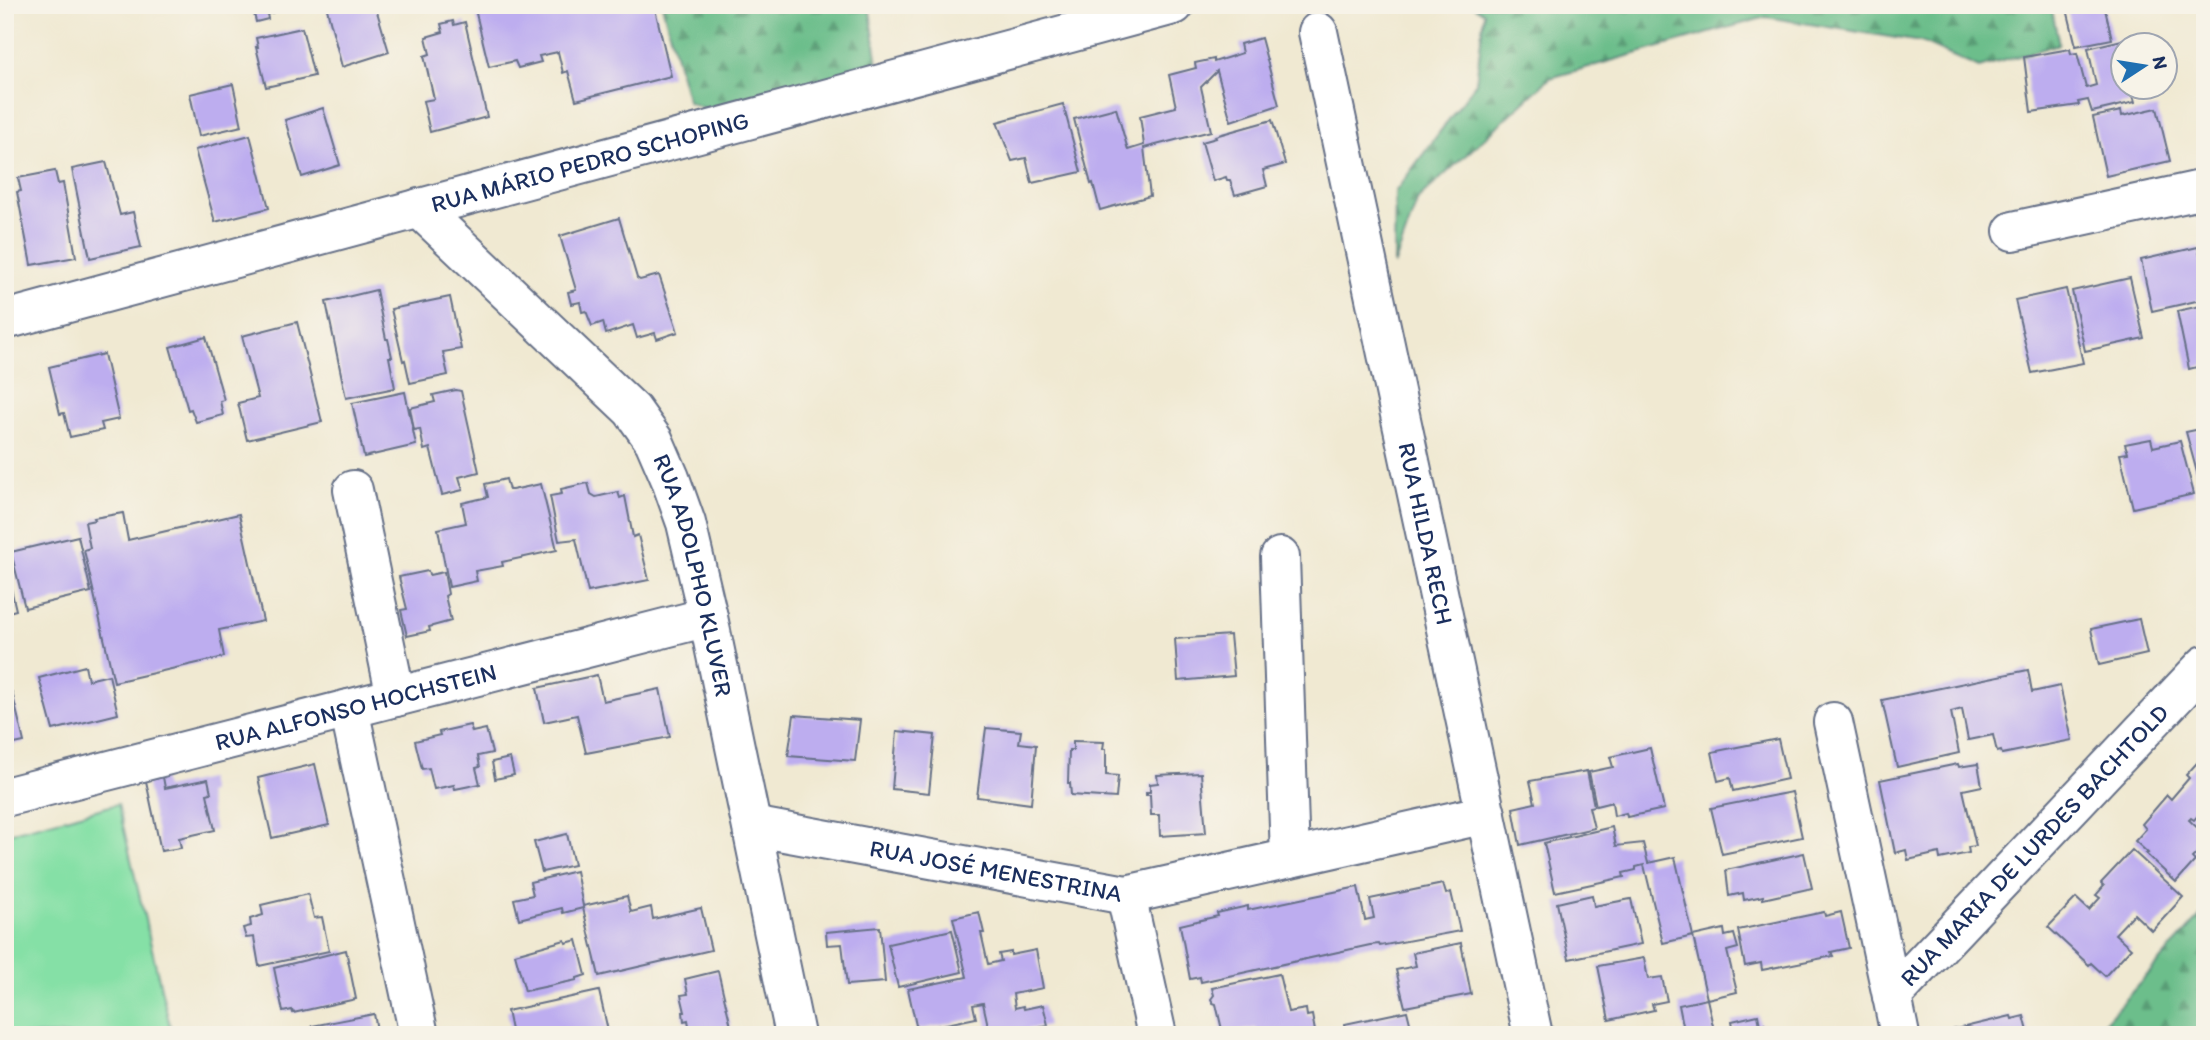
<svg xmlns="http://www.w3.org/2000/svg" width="2210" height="1040" viewBox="0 0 2210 1040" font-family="Itim,sans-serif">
	<defs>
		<pattern id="forest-firs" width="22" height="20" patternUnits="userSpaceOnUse" patternTransform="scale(1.75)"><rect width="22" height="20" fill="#6cbe8b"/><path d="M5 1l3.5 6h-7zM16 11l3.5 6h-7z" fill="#589b75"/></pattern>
	</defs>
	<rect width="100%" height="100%" fill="#f7f3e8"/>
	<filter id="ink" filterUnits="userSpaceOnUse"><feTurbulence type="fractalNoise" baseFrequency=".0143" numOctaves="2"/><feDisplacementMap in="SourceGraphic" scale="14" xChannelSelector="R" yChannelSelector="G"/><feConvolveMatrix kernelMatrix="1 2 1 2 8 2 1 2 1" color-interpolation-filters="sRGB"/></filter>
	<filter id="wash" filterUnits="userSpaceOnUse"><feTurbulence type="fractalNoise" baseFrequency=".00686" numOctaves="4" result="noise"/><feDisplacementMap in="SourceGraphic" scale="28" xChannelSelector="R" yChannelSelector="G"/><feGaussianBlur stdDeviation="1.57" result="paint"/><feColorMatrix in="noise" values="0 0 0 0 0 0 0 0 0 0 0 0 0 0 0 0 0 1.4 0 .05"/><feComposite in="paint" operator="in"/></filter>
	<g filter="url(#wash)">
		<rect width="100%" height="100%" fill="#f0e9d2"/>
		<path fill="#85e0a6" stroke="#508882" stroke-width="2" d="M118,804L172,1035H5V834Z"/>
		<g fill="url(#forest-firs)" stroke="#447674" stroke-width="2">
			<path d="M662,5H869L878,64L711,111L688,102Z"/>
			<path d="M1472,5H2051L2059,44L1979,68L1921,42L1766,17L1550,78L1418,199L1394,266L1395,192L1476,83L1484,13Z"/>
			<path d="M2205,911V1035H2093Z"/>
		</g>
		<g id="blocks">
			<g fill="#bdadef">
				<path d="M252,5H296V6L267,14L268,19L256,22Z"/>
				<path d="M326,5H375L389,52L342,67Z"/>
				<path d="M474,5H654L671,76L576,100L568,71L563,73L558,52L539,56L541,62L518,68L515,61L489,67Z"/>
				<path d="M2066,5H2104L2112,39L2076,46Z"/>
				<path d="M453,21L454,25L465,22L487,117L430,132L423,101L434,99L424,56L430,54L426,37L443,32L441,24Z"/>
				<path d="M302,28L314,76L266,87L256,47H258L256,38Z"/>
				<path d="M2135,37L2136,46H2122V88H2131L2135,102L2092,112L2088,100L2078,102L2079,105L2031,112L2024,57L2070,49L2071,54L2077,53L2086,88L2096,85L2088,48Z"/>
				<path d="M1261,38L1279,105L1231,121L1217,71L1201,87L1211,131L1144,148L1150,196L1100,210L1093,183L1091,184L1074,119L1116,108L1128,150L1144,145L1140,116L1176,107L1169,75L1196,68L1195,63L1214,59V62L1242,53L1240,44Z"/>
				<path d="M233,84L242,126L199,136L190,94Z"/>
				<path d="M1063,104L1081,172L1032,183L1026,158L1012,161L997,122Z"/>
				<path d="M323,108L340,165L302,177L285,120Z"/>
				<path d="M2157,108L2170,161L2106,176L2093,117L2121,111L2122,116Z"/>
				<path d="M1272,120L1285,164L1263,170L1267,186L1235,195L1230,180H1227L1226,177L1213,181L1202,142L1216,138L1215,136Z"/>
				<path d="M250,135L269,208L215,222L195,150Z"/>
				<path d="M106,162L120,215L133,212L141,247L90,258L72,169Z"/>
				<path d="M55,171L58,184L63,183L76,257L31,265L17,192L21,191L18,178Z"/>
				<path d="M619,218L637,278L640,280L659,275L678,332L657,339L655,333L637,338L633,325L606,334L603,322L592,326L586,311L582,312L580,302L571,304L568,292L576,290L560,236Z"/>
				<path d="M2198,247L2205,276V299L2152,311L2141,260Z"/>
				<path d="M2130,278L2144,338L2085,351L2072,291Z"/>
				<path d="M2066,289L2083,363L2032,373L2015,300Z"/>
				<path d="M376,290L386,339H388L392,357H389L395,388L346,398L326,302Z"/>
				<path d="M450,297L461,349L443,352L448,375L410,383L405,360L403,361L391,309Z"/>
				<path d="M2205,305V365L2189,369L2177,311Z"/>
				<path d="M297,322L322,422L247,440L238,403L258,398L242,336Z"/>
				<path d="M206,337L224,400L220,401L223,415L196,422L191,409L188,410L170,347Z"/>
				<path d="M104,354L119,419L101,423L103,430L70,437L64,413L60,414L49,367Z"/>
				<path d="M456,390L461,391L479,472L459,477L463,490L442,495L430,448L424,450L420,429L414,430L410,408L435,402L433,395Z"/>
				<path d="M405,392L416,445L364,457L352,403Z"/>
				<path d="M2205,428V498H2204L2186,432Z"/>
				<path d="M2151,439L2153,447L2180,441L2194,494L2133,508L2120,454L2128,453L2125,444Z"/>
				<path d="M506,479L509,490H512L541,484L557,550L502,562L503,566L475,571L477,581L449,587L438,529L466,523L462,503L488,497L485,484Z"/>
				<path d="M588,483L591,494L596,497L618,492L620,498L625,496L633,537L638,535L649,580L588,592L576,539L559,541L550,496L562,494L561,489Z"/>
				<path d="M123,513L128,540L239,514L263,621L219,630L224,657L114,682L84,550L90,548L85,522L95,520L94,518Z"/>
				<path d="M78,536L91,592L25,608L11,552Z"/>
				<path d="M428,571L429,575L444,572L448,594L445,596L451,621L429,627L430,631L407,636L401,610L407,609L399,577Z"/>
				<path d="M9,580L16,610L5,613V581Z"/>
				<path d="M2139,619L2147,654L2099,665L2091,629Z"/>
				<path d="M1230,635L1234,676L1178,681L1175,639Z"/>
				<path d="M85,666L88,680L109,675L118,714L53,730L39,678Z"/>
				<path d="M2028,670L2032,692L2060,686L2072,740L2002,754L2001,751L1997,752L1993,735L1968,740L1962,709L1951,712L1959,753L1897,767L1882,700Z"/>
				<path d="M597,675L603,701L660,689L670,737L586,753L577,715L544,722L537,688Z"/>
				<path d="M12,692L24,742L5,746V693Z"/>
				<path d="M794,715L860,720L855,761L788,756Z"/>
				<path d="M470,725L472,732L486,729L492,753L478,756L480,767L476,768L480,784L455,789L454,785L434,789L429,768L422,769L415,741L440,735L439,732Z"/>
				<path d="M986,728L1021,731L1019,743L1036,745L1031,804L977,797Z"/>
				<path d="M897,731L935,735L929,793L892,789Z"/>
				<path d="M1778,739L1787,779L1733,791L1730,778L1718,781L1712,752Z"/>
				<path d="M1073,741L1104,742L1103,749H1106V775L1118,776L1116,798L1071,795L1070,783H1068L1069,750H1073Z"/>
				<path d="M1650,748L1664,809L1627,817L1626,813L1614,816L1612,802L1596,806L1589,772L1613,767L1610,757Z"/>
				<path d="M2205,754V815L2201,812L2194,820L2191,818L2189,820L2205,835V845L2192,858L2195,861L2176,882L2146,854L2148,853L2135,841L2146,829L2142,824L2167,795L2171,799L2189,778L2186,775Z"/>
				<path d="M510,758L514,775L495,779L492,762Z"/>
				<path d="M315,764L329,825L272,838L258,778Z"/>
				<path d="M1958,764L1959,767L1978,764L1982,786L1963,790L1976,846L1968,847L1969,853L1940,859L1939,853L1908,860L1906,850L1895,853L1880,780Z"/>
				<path d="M1587,771L1594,806L1589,807L1594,828L1520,845L1513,808L1535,803L1530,781Z"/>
				<path d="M1201,773L1206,833L1160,836L1159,815H1151L1150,795H1146V792H1150V784L1158,783L1157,775Z"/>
				<path d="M163,777L165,788L208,779L211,793L207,794L215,830L179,838L181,848L161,851L146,781Z"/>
				<path d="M1792,792L1802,837L1722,854L1711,808Z"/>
				<path d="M1612,827L1616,846L1643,843L1648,863L1675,857L1693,936L1663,943L1644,865L1636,867V870L1623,873L1624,877L1555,892L1544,843Z"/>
				<path d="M567,834L574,865L542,872L534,842Z"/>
				<path d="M2132,850L2183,897L2152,931L2134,914L2115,934L2131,948L2105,976L2091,963L2089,965L2048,927L2076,898L2089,910L2100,898L2096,895L2104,886L2101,883Z"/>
				<path d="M1804,853L1812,888L1763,899V896L1744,900L1743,893L1729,896L1726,870Z"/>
				<path d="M576,871L583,906L627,896L631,912L651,907L653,919L701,908L711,950L599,976L583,908L563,913L562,908L519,919L514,899L533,895L530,882Z"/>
				<path d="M1443,884L1446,894L1451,892L1460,931L1380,946L1379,944L1370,945L1201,982L1200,977L1190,979L1180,925L1218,916L1217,913L1248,906V910L1358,887L1365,920L1374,918L1370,899Z"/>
				<path d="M308,894L314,918L322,917L329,951L259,966L254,937L246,938L243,928L251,926L250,919L263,915L261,905Z"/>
				<path d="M1592,895L1594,906L1631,899L1641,944L1569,959L1557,903Z"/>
				<path d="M979,912L984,933H981L988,964L1001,961L999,954L1011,952V955L1036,950L1043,988L1013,994L1015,1008L1023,1006L1024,1009L1043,1005L1048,1025L1013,1032V1035H990L983,1003L973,1005L976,1018L917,1030L908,989L967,977L953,918Z"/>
				<path d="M1824,912L1825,916L1841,912L1849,948L1831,952L1833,956L1762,970L1761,963L1745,966L1738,930Z"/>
				<path d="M880,927L885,982L847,985L842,944L827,945L826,932Z"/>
				<path d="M1724,929L1725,936L1734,934L1738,948L1727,951L1737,992L1707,999L1693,936Z"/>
				<path d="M952,930L962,972L898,987L888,944Z"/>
				<path d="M565,940L566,943L577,940L586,975L577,978V980L525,991L515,954Z"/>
				<path d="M1461,943L1471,994L1405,1007L1396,970L1416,966L1413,953Z"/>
				<path d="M346,950L356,999L293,1013L292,1010L283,1012L274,968Z"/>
				<path d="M1644,958L1648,979L1662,977L1667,1001L1652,1004L1654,1010L1609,1020L1598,966Z"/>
				<path d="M718,971L731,1026L699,1033L698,1030L690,1031L688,1020L684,1021L683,1012H685L681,995L688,994L685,979Z"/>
				<path d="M1279,974L1288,1012L1306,1009L1307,1016L1312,1015L1315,1031L1295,1035H1258L1256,1028L1223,1034L1216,1004L1213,1003L1211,999L1214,995L1212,988Z"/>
				<path d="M599,991L609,1035H512L507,1011Z"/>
				<path d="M1707,999L1715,1035H1685L1679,1005Z"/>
				<path d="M1407,1011L1413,1035H1361V1033L1347,1035L1345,1024Z"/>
				<path d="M374,1014L378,1035H314L312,1026Z"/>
				<path d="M1758,1015L1760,1025L1764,1024L1766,1035H1722L1734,1031L1732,1021Z"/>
				<path d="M2011,1016L2012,1019L2024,1016L2029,1035H1953L1952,1030Z"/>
			</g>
		</g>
	</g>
	<g filter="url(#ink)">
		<use href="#blocks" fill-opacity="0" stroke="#667087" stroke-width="2"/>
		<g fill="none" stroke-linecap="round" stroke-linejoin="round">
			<defs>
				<g id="street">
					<path id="s1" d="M1318,32L1533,1035"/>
					<path id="s2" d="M419,208L632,410L654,441L670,478L686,523L708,617L795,1035"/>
					<path d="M2013,231L2205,189"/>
					<path id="s3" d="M5,320L1174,5"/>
					<path d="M353,490L396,697"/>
					<path d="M1280,557L1290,858"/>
					<path d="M349,709L419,1035"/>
					<path d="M1833,722L1892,996"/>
					<path id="s4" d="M5,797L708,617"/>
					<path id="s5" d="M752,826L1126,895L1486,814"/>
					<path d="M1126,895L1157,1035"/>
				</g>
				<g id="secondary">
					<path id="s6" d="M1900,1035L1892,996L2205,665"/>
				</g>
			</defs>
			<use href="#street" stroke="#667087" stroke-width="42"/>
			<use href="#secondary" stroke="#667087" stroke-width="42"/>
			<use href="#street" stroke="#fff" stroke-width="38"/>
			<use href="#secondary" stroke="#fff" stroke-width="38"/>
		</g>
	</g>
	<g text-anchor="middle" stroke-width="6" stroke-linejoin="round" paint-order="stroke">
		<g font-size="24" fill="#1b2f5e" stroke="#f7f3e8">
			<text dy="8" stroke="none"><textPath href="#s3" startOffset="606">RUA MÁRIO PEDRO SCHOPING</textPath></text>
			<text dy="8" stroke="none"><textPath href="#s1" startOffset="513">RUA HILDA RECH</textPath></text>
			<text dy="8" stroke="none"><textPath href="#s2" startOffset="472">RUA ADOLPHO KLUVER</textPath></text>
			<text dy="8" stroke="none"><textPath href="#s4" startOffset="362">RUA ALFONSO HOCHSTEIN</textPath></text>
			<text dy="8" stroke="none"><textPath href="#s6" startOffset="247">RUA MARIA DE LURDES BACHTOLD</textPath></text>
			<text dy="8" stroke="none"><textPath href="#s5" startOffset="248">RUA JOSÉ MENESTRINA</textPath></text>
		</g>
	</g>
	<rect width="2210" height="1040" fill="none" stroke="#f7f3e8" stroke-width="28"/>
	<g transform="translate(2144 66) rotate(78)"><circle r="33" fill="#f7f3e8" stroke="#9fa5b1" stroke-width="2"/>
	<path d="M0-5L12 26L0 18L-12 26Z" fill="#1f6fb2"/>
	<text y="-10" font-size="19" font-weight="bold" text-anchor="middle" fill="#1b2f5e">N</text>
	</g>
</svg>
